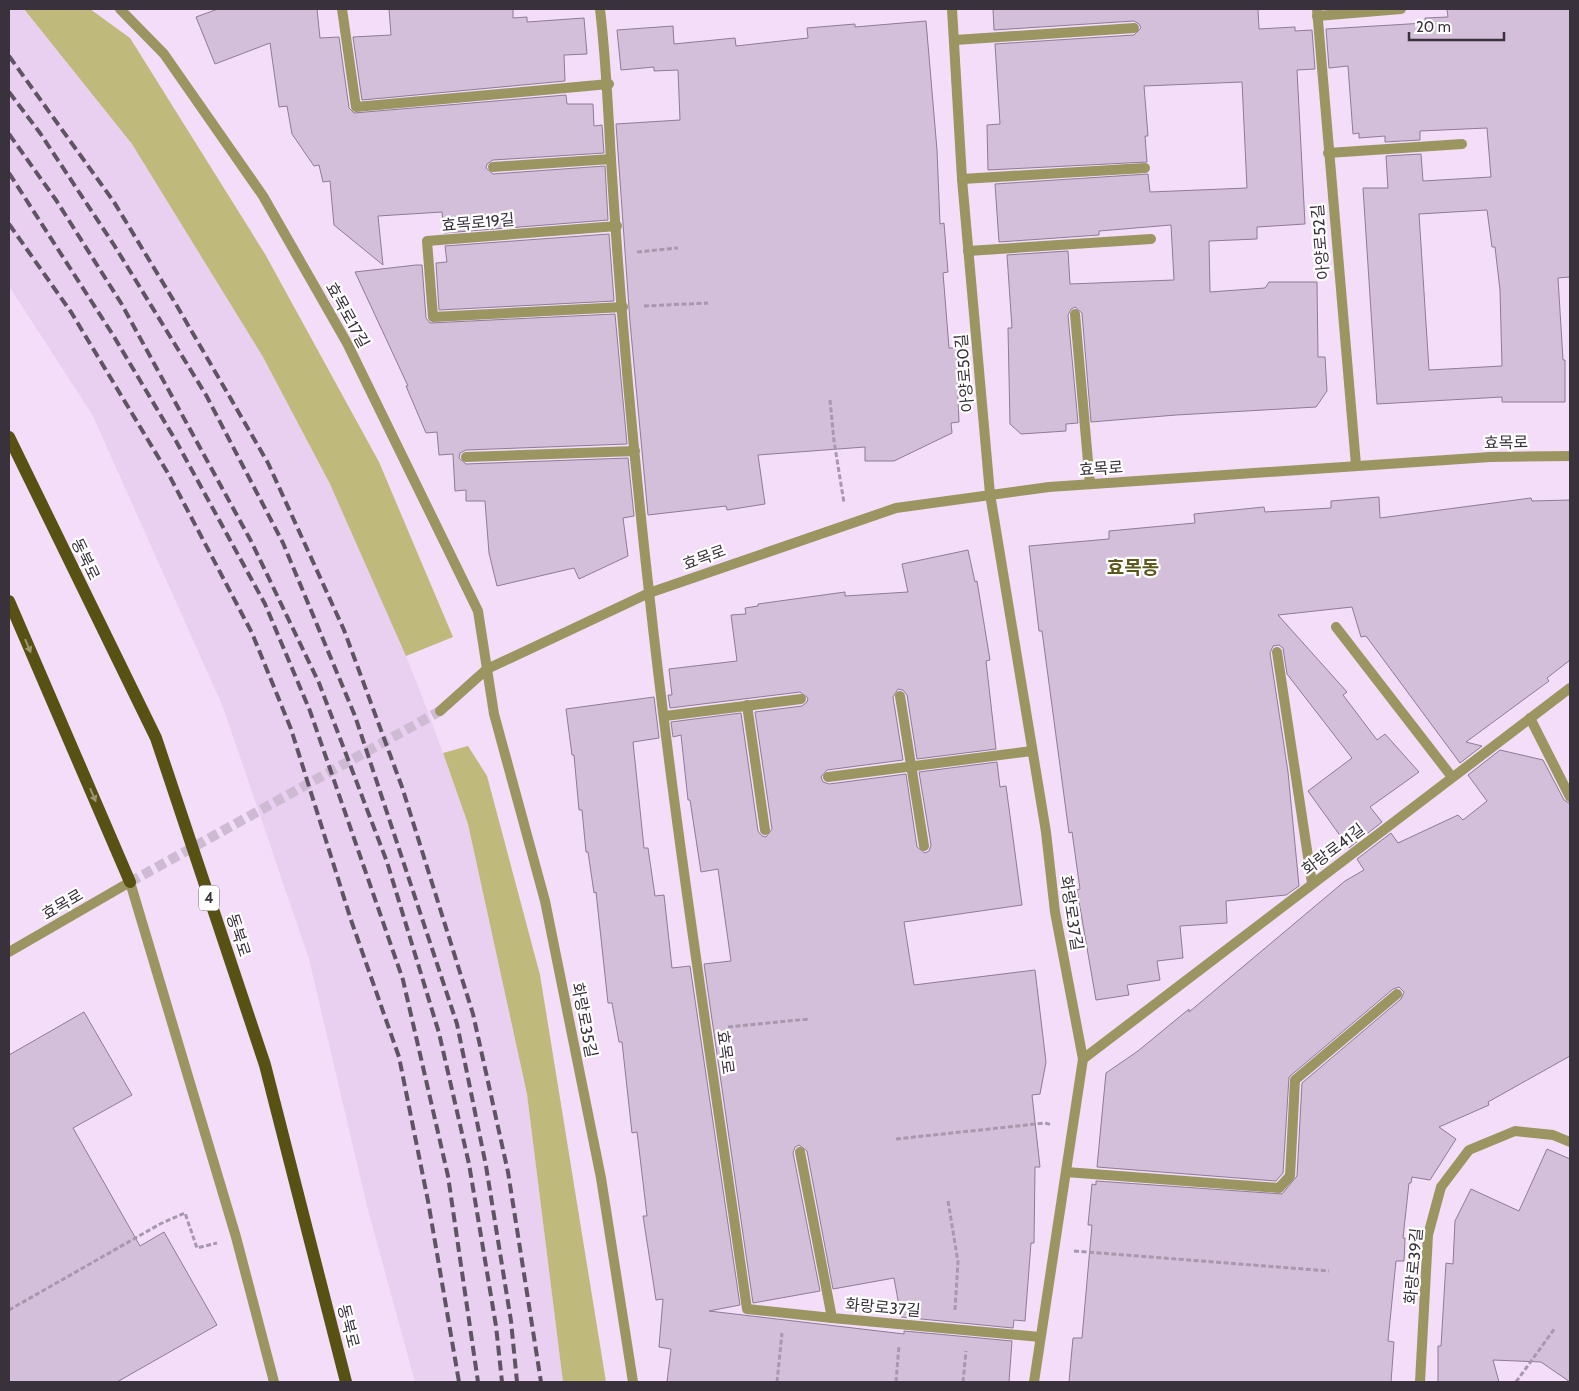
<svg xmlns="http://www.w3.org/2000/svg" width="1579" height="1391" viewBox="0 0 1579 1391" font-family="Cabin,'Noto Sans KR',sans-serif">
	<rect width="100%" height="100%" fill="#f3ddf9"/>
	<path fill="#e9cff0" d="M9,9H24L132,144L263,357L330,484L390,615L430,717L468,824L527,1094L563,1382H415L367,1206L309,959L223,707L93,416L9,286Z"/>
	<g fill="#bfb97b">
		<path d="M24,9H90L130,38L265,254L379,462L453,637L406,656L330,484L263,357L132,144Z"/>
		<path d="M468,746L487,776L540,975L606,1382H563L527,1094L468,824L443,753Z"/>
	</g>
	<g fill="#d4bfda" stroke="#8e7b94" fill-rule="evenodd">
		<path d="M218,9H317L320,38L339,37L349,108L354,113L566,95L567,104H593L594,126L602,125L604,153L493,160L487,164L486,168L493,174L605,166L608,220L444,233L442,212L378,216L383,265L334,225L330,181L323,182L319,165L314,166L292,134L287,106L279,107L270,43L215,64L196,17Z"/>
		<path d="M389,9H513V18L527,17V22L584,18L587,54L564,55L565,81L362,100L353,37L391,35Z"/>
		<path d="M993,9H1258L1259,29L1295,27V31L1312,30L1315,69L1297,70L1305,224L1257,227V239L1209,241L1210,292L1265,288L1269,282H1317L1318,357H1325L1327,391L1316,407L1176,415L1091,422L1082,313L1075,307L1071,309L1068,315L1078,423L1066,424V431L1021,434L1010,424L1008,328H1012L1007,255L1068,251L1070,284L1174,280L1171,225L1099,231V235L999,242L995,184L1148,174L1150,192L1247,188L1242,82L1144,86L1148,136H1145L1147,162L988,170L987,125L1000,124L995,44L1134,35L1141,28L1139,24L1134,21L994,30Z"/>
		<path d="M1447,9H1570V277L1558,278L1563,360H1565V402H1502V397L1377,404L1363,188H1388L1386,156L1421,154L1423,181L1491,177L1487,128L1420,131V140L1385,142V136L1359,138V133L1353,134L1348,66L1329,68L1326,29L1425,23V18L1448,17ZM1487,210L1492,247H1495L1500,290L1502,366L1429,370L1419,214Z"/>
		<path d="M926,21L937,150L940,224L944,223L948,272L943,273L949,348H956L959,422L951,423L952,433L894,461H865V447L758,455L765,504L727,510L726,506L648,515L630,322L616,124L680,120L678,70L654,71V67L621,70L617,30L673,26L674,44L735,38L736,46L808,38L807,28L855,24V27Z"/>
		<path d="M609,234L614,301L439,310L436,263L447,262L445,246Z"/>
		<path d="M416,265H422L426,318L430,323L615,314L627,444L466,450L460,453L459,458L466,464L628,458L634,516L623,518L628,556L579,579L574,568L497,586L489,553L485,501H466V490L455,491L453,454L439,455L437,432L426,433L406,386H408L355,272Z"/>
		<path d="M1379,497L1380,518L1531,498L1532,501L1570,500V660L1547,678L1549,681L1466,742L1482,746L1460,763L1366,636L1361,637L1352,607L1278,615L1347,692L1343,695L1377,740L1385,734L1419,772L1370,807L1382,822L1349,848L1308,791L1352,758L1287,674L1283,648L1279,645L1273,646L1270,653L1288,772L1299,886L1286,895L1226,901L1227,923L1180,926L1183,958L1157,961L1160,980L1127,985L1129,995L1096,1000L1077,890L1080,889L1072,832L1069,833L1042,631H1039L1029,546L1109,539V531L1195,523L1194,514L1264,507L1265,512L1331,508V501Z"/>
		<path d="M968,550L975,582L977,581L990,660L986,661L996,749L917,759L907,695L903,690L898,689L893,697L903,760L827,770L821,777L823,782L829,784L906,774L917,847L925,853L929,851L931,845L919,772L997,762L1000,787L1006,786L1022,905L904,922L914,985L1035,970L1046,1062L1040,1094L1032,1095L1040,1167H1035L1034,1243H1031L1025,1321L1014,1320L1013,1328L901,1317L894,1278L833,1289L807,1151L799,1145L795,1147L793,1153L820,1291L753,1303L704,964L731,961L718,869L701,872L690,800H688L681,735L673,737L671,722L741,713L758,831L762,836L766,837L772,829L755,712L802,706L807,702L808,698L800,692L670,708L668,695H672L669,669L737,661L731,615L746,614L745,608L758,606V604L845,592V596L908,592L902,564Z"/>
		<path d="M654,697L659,738L633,742L644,848H648L655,896L664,895L672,968L690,966L740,1305L709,1311L904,1334V1331L1012,1341L1009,1382H667L671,1349L659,1347L663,1299L656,1300L643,1216H647L637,1132L632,1133L622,1042H619L612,1003H608L596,892L594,893L588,852H586L582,810H579L574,755H572L566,709Z"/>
		<path d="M1500,750L1543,760L1564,800L1570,804V1056L1488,1102L1489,1105L1439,1127L1456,1139L1430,1180L1412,1177L1411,1183H1409L1403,1238H1405L1404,1261H1396L1388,1341L1394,1342L1391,1382H1069L1073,1338H1082L1092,1225H1088L1092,1184L1096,1185V1181L1282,1194L1297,1176L1302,1083L1401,999L1404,992L1399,987L1393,989L1289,1077L1283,1173L1276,1181L1097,1167L1106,1073L1138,1051L1189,1009V1012L1345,881L1364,870L1357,859L1391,833L1398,843L1458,815L1463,820L1487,801L1468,775Z"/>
		<path d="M84,1012L132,1095L73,1128L140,1246L164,1232L217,1325L117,1382H9V1055Z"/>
		<path d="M1547,1149L1570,1159V1382L1541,1362L1493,1360L1499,1382H1438V1346H1441L1446,1263L1453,1264L1455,1221L1471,1189L1519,1211Z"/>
	</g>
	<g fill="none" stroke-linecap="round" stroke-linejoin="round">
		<path stroke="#cebbd3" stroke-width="10" stroke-dasharray="10 5" stroke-linecap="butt" d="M130,882L440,711"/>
		<g stroke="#a898ad" stroke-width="3" stroke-dasharray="5 2.5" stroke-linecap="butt">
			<path d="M637,252L678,248"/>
			<path d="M644,306L708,303"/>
			<path d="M830,400L834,441L844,503"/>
			<path d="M728,1027L809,1019"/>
			<path d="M896,1139L1045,1123L1052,1125"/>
			<path d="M948,1201L958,1262L955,1310"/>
			<path d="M1074,1251L1329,1271"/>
			<path d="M9,1310L160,1224L185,1213L197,1248L217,1243"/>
			<path d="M777,1382L782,1333"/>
			<path d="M896,1382L899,1345"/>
			<path d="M963,1382L966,1351"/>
			<path d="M1516,1382L1555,1328"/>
		</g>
		<g stroke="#9b9562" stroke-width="10">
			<path d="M342,9L356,107L609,84"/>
			<path d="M600,9C606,59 608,109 611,160C620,304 633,449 649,592C675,832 713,1070 747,1309L832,1318"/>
			<path d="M1317,16L1401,9"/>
			<path d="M955,40L1134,28"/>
			<path d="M1328,153L1462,144"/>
			<path d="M493,167L611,159"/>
			<path d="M962,179L1145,168"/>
			<path d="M617,226L427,241L433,317L623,307"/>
			<path d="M968,251L1151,239"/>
			<path d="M1075,314L1090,484"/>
			<path d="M466,457L635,451"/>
			<path d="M1336,627L1452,777"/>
			<path d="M1277,652L1312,883"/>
			<path d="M900,696L924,846"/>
			<path d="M747,705L765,830"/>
			<path d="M665,716L801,699"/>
			<path d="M828,777L1032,751"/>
			<path d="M800,1152L832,1318L1040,1337"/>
			<path d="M1066,1172L1279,1188L1290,1176L1295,1080L1397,994"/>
		</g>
		<g stroke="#9b9562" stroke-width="10">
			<path d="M120,9L164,54L263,196L347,343L478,611L494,714L545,901L601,1178L633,1382"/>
			<path d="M952,9L962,179L990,494L1046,832L1055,912L1083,1059L1034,1382"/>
			<path d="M1317,9L1356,465"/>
			<path d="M1530,718L1570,797"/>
			<path d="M130,882L236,1237L274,1382"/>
			<path d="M1083,1059L1570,688"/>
			<path d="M1420,1382L1428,1235L1441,1187L1469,1150L1515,1131L1553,1135L1570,1142"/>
		</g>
		<g stroke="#9b9562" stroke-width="10">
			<path d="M440,711L487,669L649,593L896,508L1049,487L1490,457L1570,456"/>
			<path d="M9,952L130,882"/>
		</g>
		<g stroke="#585114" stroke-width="12">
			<path d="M9,437L156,738L265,1065L346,1382"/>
			<path d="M9,601L130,882"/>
		</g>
		<g stroke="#5f5463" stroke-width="4" stroke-dasharray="10 5" stroke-linecap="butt">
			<path d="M9,56L114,202L177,306L268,463L344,630L402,787L473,1014L508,1172L541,1382"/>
			<path d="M9,92L40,133L114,245L206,395L283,543L355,716L457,1024L486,1166L511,1321L517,1382"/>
			<path d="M9,134L56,200L121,303L251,541L319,683L387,862L439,1033L469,1164L496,1326L502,1382"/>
			<path d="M9,173L113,335L176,441L265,604L310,711L403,980L448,1176L478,1382"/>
			<path d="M9,224L71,312L169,475L252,633L291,729L351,920L399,1057L428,1201L459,1382"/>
		</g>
	</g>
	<defs><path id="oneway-solid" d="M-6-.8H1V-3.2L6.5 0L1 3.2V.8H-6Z" transform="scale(1.25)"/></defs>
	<g fill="#9b9772">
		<use href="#oneway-solid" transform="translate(28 646) rotate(67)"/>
		<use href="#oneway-solid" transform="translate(93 795) rotate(67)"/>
	</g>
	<g text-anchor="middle" stroke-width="4.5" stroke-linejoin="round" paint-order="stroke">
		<rect fill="#fff" stroke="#746f76" stroke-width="1" x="199" y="885.5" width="20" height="25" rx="4"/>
		<g font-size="15" font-weight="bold" fill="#39313c">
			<text x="209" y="903">4</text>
		</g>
		<g font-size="16" fill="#39313c" stroke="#fff">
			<text transform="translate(478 222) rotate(-5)" y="6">효목로19길</text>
			<text transform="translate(1320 242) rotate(-95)" y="6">아양로52길</text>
			<text transform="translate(348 315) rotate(61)" y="6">효목로17길</text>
			<text transform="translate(964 373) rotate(-95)" y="6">아양로50길</text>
			<text transform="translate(1506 442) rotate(-1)" y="6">효목로</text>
			<text transform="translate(1101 468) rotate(-4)" y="6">효목로</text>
			<text transform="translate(704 557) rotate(-20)" y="6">효목로</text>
			<text transform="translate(86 559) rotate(64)" y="6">동북로</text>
			<text transform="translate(1333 849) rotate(-37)" y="6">화랑로41길</text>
			<text transform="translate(62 904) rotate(-30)" y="6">효목로</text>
			<text transform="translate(1072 913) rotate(81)" y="6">화랑로37길</text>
			<text transform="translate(239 935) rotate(72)" y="6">동북로</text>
			<text transform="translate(585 1020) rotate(79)" y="6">화랑로35길</text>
			<text transform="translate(726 1052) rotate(82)" y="6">효목로</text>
			<text transform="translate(1413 1266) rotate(-85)" y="6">화랑로39길</text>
			<text transform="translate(883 1307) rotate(5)" y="6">화랑로37길</text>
			<text transform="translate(349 1326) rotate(76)" y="6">동북로</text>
		</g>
		<g font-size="19" font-weight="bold" fill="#5f581c" stroke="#fff">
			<text x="1133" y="574">효목동</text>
		</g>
	</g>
	<rect width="1579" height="1391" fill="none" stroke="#39313c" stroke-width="20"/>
	<path d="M1409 32v8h95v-8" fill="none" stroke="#39313c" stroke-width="2.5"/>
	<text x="1416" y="32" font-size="15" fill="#39313c" stroke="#ffffff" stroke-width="4" paint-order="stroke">20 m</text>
</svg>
